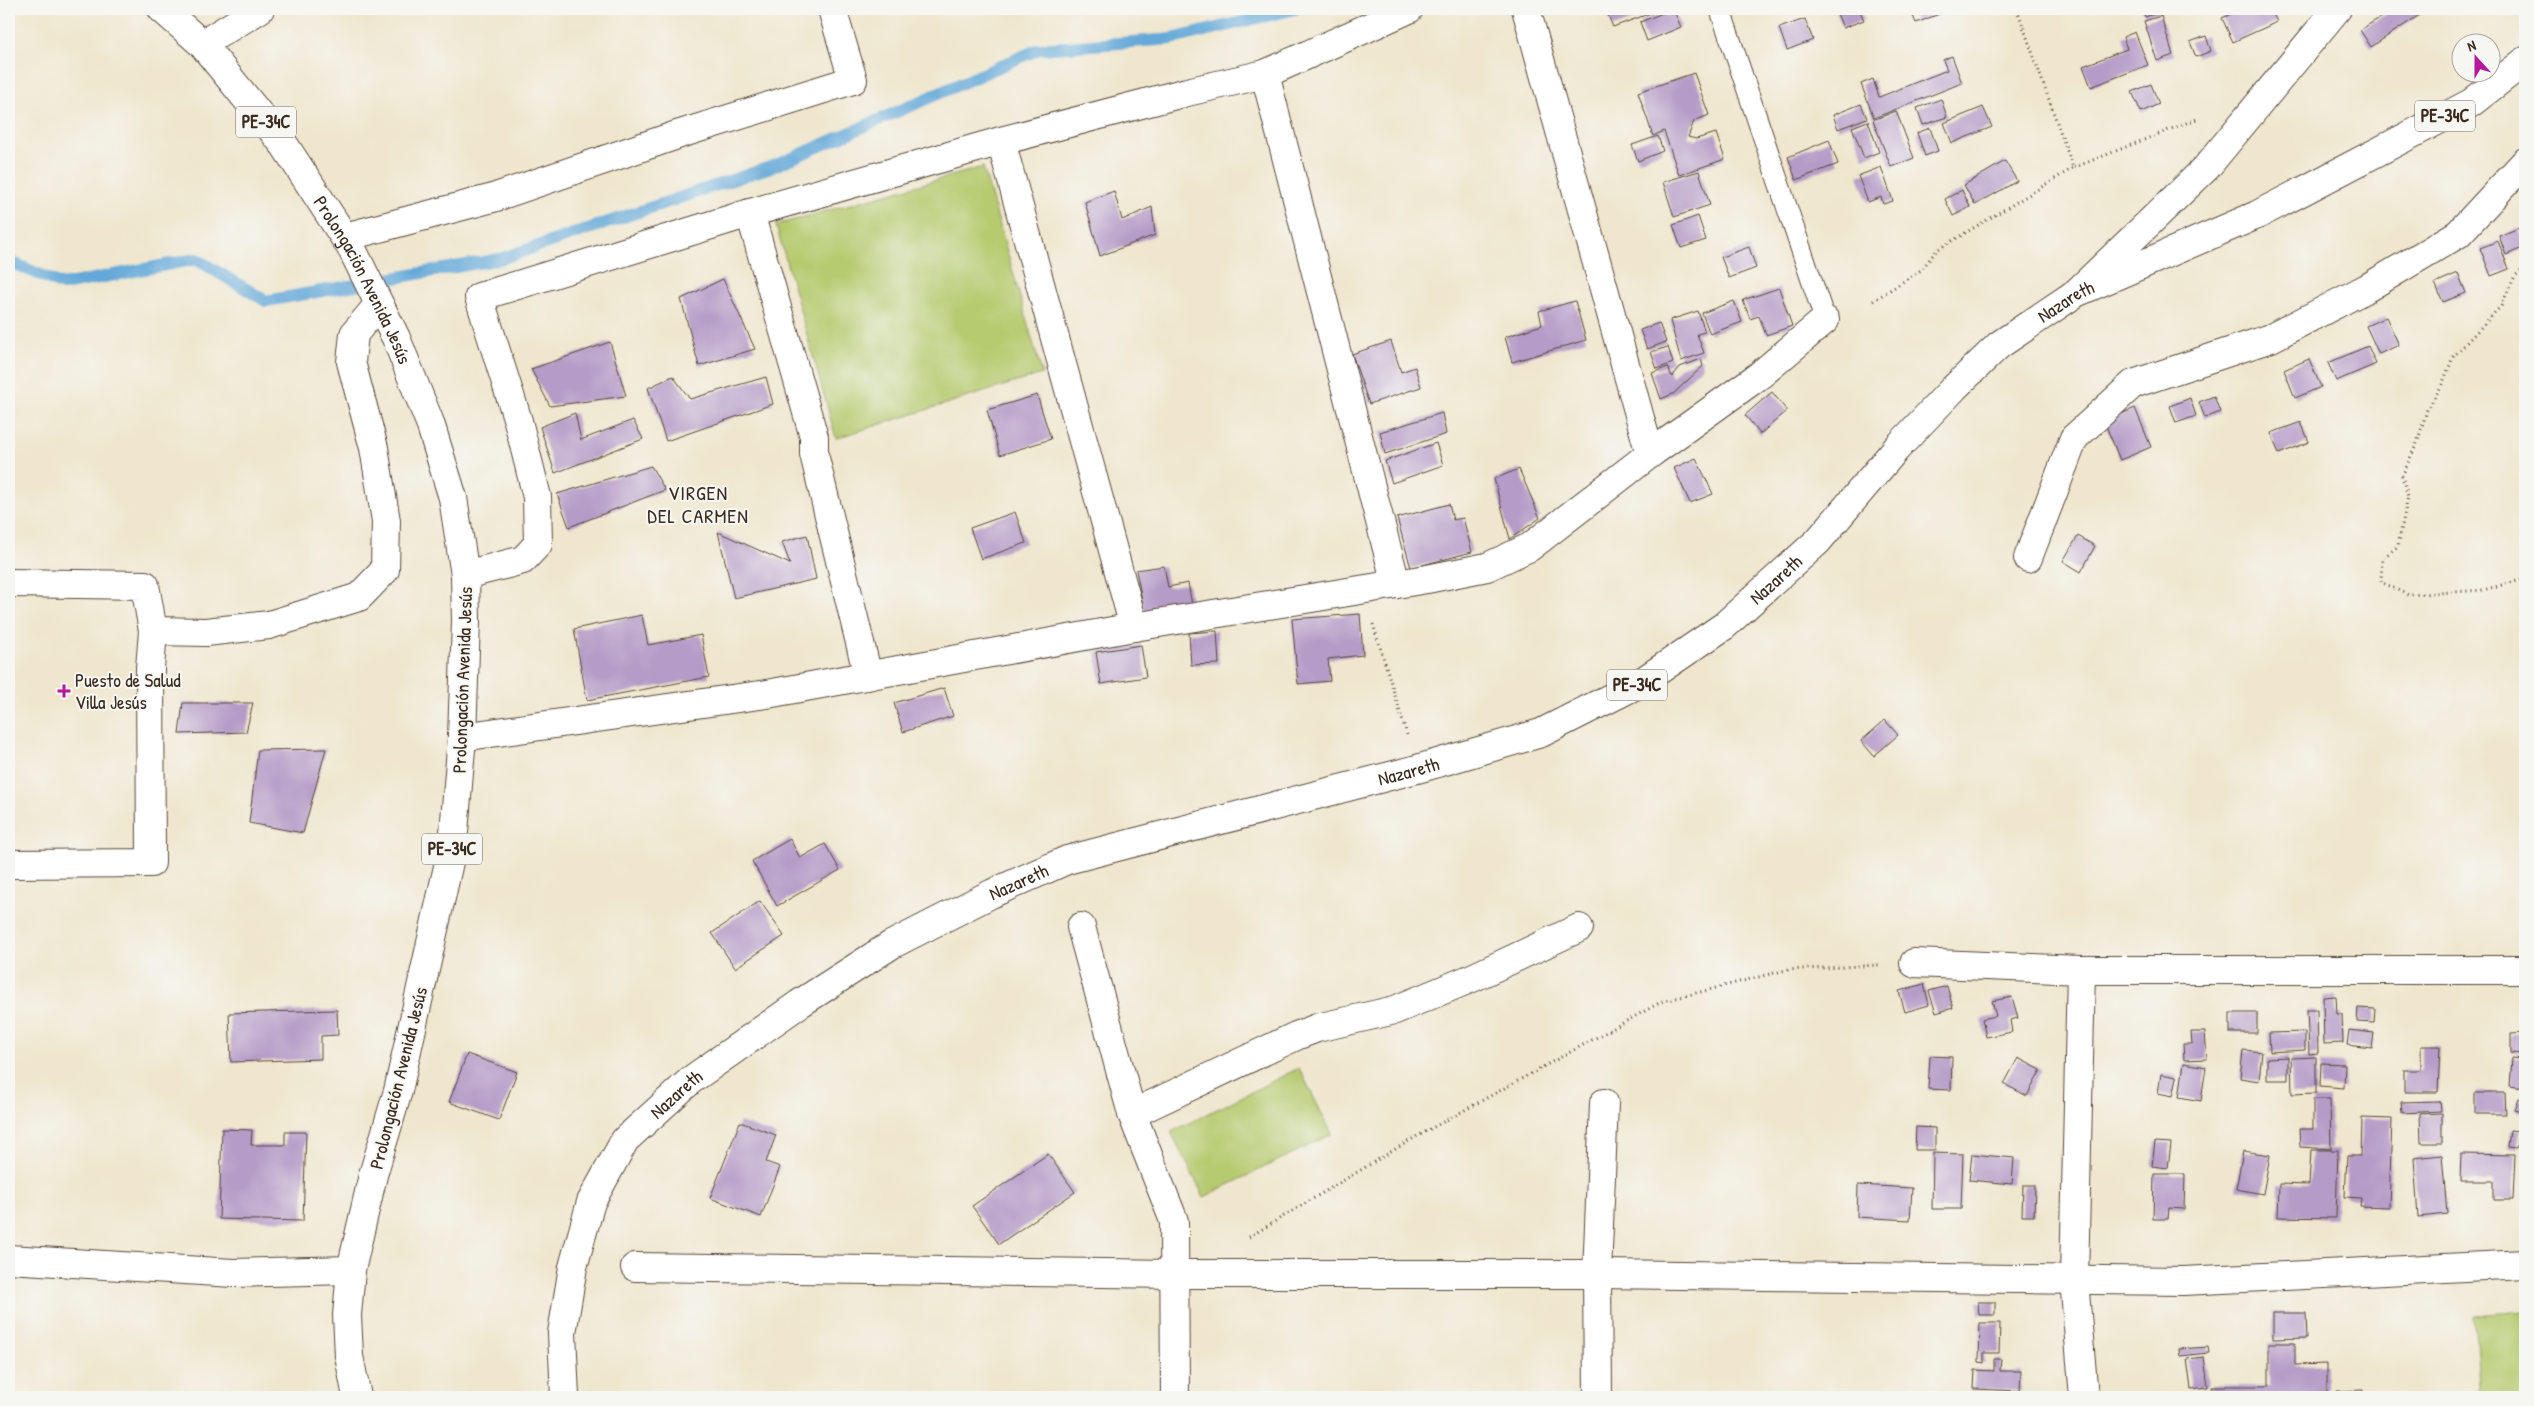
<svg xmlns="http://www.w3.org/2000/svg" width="2534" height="1406" viewBox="0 0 2534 1406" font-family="'Patrick Hand',sans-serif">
	<rect width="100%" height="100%" fill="#f6f6f2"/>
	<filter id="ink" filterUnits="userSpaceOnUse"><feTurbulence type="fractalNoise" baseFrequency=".02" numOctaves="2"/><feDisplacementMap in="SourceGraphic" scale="10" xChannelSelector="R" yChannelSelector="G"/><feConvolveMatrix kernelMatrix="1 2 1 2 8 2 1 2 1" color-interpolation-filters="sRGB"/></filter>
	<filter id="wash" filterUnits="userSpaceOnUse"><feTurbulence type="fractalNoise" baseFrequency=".0096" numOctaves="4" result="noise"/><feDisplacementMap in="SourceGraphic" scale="20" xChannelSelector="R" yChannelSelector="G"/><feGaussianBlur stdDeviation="1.12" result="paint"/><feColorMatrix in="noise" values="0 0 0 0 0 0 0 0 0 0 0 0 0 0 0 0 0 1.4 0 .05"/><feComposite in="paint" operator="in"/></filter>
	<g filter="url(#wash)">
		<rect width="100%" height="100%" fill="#efe6cd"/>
		<g fill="#b6cb6f" stroke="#787a46">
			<path d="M983,167L1042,374L836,438L776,225Z"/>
			<path d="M1299,1068L1332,1134L1204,1197L1171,1132Z"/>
			<path d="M2525,1311V1397H2480L2474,1315Z"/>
		</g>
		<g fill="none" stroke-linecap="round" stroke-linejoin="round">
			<path stroke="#63a8d8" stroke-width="12" d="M9,261L63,285L196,259L266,301L500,259L779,164L1039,49L1172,39L1295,9"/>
		</g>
		<g id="blocks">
			<g fill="#b59bc7">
				<path d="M1609,9H1662L1613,27L1606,10Z"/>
				<path d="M1673,9L1681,27L1647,41L1640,22Z"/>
				<path d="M1842,9H1859L1864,20L1843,28L1836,11Z"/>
				<path d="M1910,9H1952L1916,23Z"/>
				<path d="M2142,9H2167L2145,17Z"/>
				<path d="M2243,9H2271L2277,22L2233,42L2222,18Z"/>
				<path d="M2394,9H2418L2421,14L2371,47L2360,30Z"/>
				<path d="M2161,16L2173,55L2157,61L2144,21Z"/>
				<path d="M1805,19L1813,40L1787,50L1779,28Z"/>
				<path d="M2135,32L2148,65L2091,87L2083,66L2127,49L2123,37Z"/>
				<path d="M2206,36L2211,51L2196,57L2190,42Z"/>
				<path d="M1952,56L1962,83L1874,118L1861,84L1873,79L1879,97L1947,70L1943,60Z"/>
				<path d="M1694,73L1709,115L1694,121L1688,137L1696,139L1716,133L1725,159L1679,175L1664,131L1653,136L1638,92Z"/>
				<path d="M2151,84L2159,104L2141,112L2132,92Z"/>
				<path d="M1941,99L1947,117L1923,125L1917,108Z"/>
				<path d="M1861,104L1867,118L1838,129L1833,115Z"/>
				<path d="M1983,107L1992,127L1952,143L1944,123Z"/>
				<path d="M1896,111L1914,158L1891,167L1873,120Z"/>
				<path d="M1868,121L1879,152L1864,158L1852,127Z"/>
				<path d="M1930,128L1938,151L1925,156L1917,133Z"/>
				<path d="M1658,136L1663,151L1638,161L1632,145Z"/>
				<path d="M1829,140L1838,164L1796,180L1788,157Z"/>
				<path d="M2005,161L2017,181L1975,205L1964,185Z"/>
				<path d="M1881,167L1893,201L1883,204L1881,197L1868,202L1858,176Z"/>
				<path d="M1699,171L1710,205L1674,217L1663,182Z"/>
				<path d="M1962,190L1970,207L1953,216L1945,199Z"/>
				<path d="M1114,191L1122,220L1152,207L1155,235L1100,256L1085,202Z"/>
				<path d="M1698,216L1706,240L1681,248L1673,225Z"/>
				<path d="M2519,228L2525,247L2506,255L2499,236Z"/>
				<path d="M2498,241L2509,269L2491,276L2480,248Z"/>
				<path d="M1749,247L1756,268L1729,278L1721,257Z"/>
				<path d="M2458,273L2466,293L2443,302L2435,283Z"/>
				<path d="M723,279L755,349L699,366L681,299Z"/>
				<path d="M1779,288L1792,326L1766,335L1759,316L1750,319L1743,300Z"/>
				<path d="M1575,301L1586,340L1512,362L1505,337L1542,325L1539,311Z"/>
				<path d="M1734,301L1742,322L1710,334L1702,313Z"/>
				<path d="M1698,311L1705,332L1697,334L1704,353L1681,361L1670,320Z"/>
				<path d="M2386,317L2399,345L2379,354L2366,326Z"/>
				<path d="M1659,323L1666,342L1647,349L1640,330Z"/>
				<path d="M1391,341L1401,372L1415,367L1421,387L1369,404L1352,354Z"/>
				<path d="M610,342L626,396L550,406L531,369Z"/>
				<path d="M2368,346L2376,364L2336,381L2328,363Z"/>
				<path d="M1668,347L1673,363L1657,369L1651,352Z"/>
				<path d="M1701,359L1703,366L1673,394L1661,399L1652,373L1668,367L1672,377L1680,367Z"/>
				<path d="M2309,359L2321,387L2295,398L2284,370Z"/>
				<path d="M673,376L690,399L766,377L773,404L666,441L648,388Z"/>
				<path d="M1772,392L1787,411L1760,434L1745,415Z"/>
				<path d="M1037,395L1051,439L1000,455L987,410Z"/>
				<path d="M2214,396L2220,412L2205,418L2199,402Z"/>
				<path d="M2190,398L2196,416L2176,423L2170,406Z"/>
				<path d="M2135,408L2151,447L2120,460L2104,421Z"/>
				<path d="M575,413L581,440L633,420L643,439L555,473L540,427Z"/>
				<path d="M1442,413L1446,434L1385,454L1380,432Z"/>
				<path d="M2301,422L2309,442L2279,454L2271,433Z"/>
				<path d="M1436,443L1443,465L1392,483L1385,461Z"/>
				<path d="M1696,458L1713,494L1690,503L1674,468Z"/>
				<path d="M651,466L665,490L569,527L557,494Z"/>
				<path d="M1519,469L1540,518L1510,539L1494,479Z"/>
				<path d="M1449,504L1453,520L1463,518L1472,552L1411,568L1397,518Z"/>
				<path d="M1015,512L1026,543L981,559L970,528Z"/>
				<path d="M718,532L790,564L782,542L807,535L816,579L734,598Z"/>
				<path d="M2078,536L2095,546L2081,572L2063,561Z"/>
				<path d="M1164,566L1168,587L1188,583L1192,605L1145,615L1136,570Z"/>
				<path d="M1360,614L1363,655L1328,659L1330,681L1298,684L1292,619Z"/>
				<path d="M642,615L648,645L701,635L709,677L587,700L574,629Z"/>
				<path d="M1217,631L1219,664L1191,665L1189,633Z"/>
				<path d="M1141,645L1146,677L1101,684L1096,652Z"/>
				<path d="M944,688L953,716L903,732L894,703Z"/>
				<path d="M183,703H253L246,732L179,734Z"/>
				<path d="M1885,720L1898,735L1874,756L1861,741Z"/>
				<path d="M326,749L303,833L249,823L258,750Z"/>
				<path d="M790,839L800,858L825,844L840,870L777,906L752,861Z"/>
				<path d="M760,901L784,936L735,968L712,933Z"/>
				<path d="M1924,984L1929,1005L1905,1012L1899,991Z"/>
				<path d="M1947,986L1953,1008L1936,1013L1929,991Z"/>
				<path d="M2336,996L2337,1014H2342L2343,1043L2324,1044L2323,997Z"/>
				<path d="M2012,997L2018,1018L2010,1020L2012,1032L1986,1037L1982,1019L1996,1016L1992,1001Z"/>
				<path d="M2358,1008L2375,1009L2374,1023L2357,1022Z"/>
				<path d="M337,1010L338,1035L321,1036V1059L231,1062L229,1013Z"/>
				<path d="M2307,1010H2317L2318,1053L2309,1054Z"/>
				<rect x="2230" y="1013" width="27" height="20"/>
				<path d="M2349,1030L2374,1033L2372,1048L2347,1045Z"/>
				<path d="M2191,1032H2205L2207,1059L2184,1060L2183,1044H2192Z"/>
				<path d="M2305,1032V1050L2270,1052L2269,1033Z"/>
				<path d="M2525,1033V1054L2511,1053V1034Z"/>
				<path d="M2421,1046H2440L2438,1092H2404V1070H2421Z"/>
				<path d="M2243,1050L2262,1052L2259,1081L2240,1078Z"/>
				<path d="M467,1054L517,1072L499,1120L449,1102Z"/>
				<path d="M1930,1056L1952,1057L1951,1090L1928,1089Z"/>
				<path d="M2288,1057V1080H2267V1058Z"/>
				<path d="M2316,1057V1093L2292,1094L2291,1058Z"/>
				<path d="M2018,1058L2041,1070L2027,1096L2004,1084Z"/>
				<path d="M2512,1058L2525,1059V1088L2510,1086Z"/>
				<path d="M2184,1063L2206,1067L2201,1101L2179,1097Z"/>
				<path d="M2321,1063L2345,1064L2344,1088L2320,1086Z"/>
				<path d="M2161,1074L2177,1077L2173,1096L2158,1093Z"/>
				<path d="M2475,1093H2505L2506,1114H2475Z"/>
				<path d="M2518,1098L2525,1100V1113L2514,1110Z"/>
				<path d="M2313,1099H2330L2331,1149L2300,1147L2299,1129H2313Z"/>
				<path d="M2440,1101L2441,1111L2402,1113L2401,1102Z"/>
				<path d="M2442,1113V1143H2421L2420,1114Z"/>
				<path d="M2362,1118L2392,1119L2389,1207L2360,1206L2361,1198L2345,1197L2347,1156H2361Z"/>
				<path d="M740,1122L776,1135L766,1162L780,1167L761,1217L710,1198Z"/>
				<path d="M1916,1127L1935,1128V1150H1915Z"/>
				<path d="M222,1129L252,1130L251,1145H285V1132H306L303,1221L219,1219Z"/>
				<path d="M2510,1130L2520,1131L2517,1149L2508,1148Z"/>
				<path d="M2155,1142L2171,1143L2168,1168L2152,1166Z"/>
				<path d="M2311,1150H2338L2336,1218L2278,1217L2279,1184L2309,1185Z"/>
				<path d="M2243,1151L2270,1155L2263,1194L2236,1189Z"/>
				<path d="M1933,1153L1963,1154L1961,1209H1932Z"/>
				<path d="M1048,1154L1075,1192L999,1244L972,1206Z"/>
				<path d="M1972,1154L2014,1158L2012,1184L1969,1180Z"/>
				<path d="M2461,1154L2515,1155L2513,1200H2494V1181H2460Z"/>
				<path d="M2442,1155L2447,1214L2418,1217L2414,1158Z"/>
				<path d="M2154,1174H2185L2184,1209L2169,1208L2168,1219H2153Z"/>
				<path d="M1858,1185L1912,1188L1910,1220L1857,1217Z"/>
				<path d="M2023,1185H2035L2034,1216H2022Z"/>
				<path d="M1978,1302H1995V1315H1979Z"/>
				<path d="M2273,1313H2306L2307,1338L2273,1339Z"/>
				<path d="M1980,1323H2000L1999,1353H1984V1363L1979,1362Z"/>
				<path d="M2269,1343H2295V1365L2327,1364V1397H2211L2212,1386H2269Z"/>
				<path d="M2208,1347L2209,1353L2180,1356L2179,1349Z"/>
				<path d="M2204,1357L2208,1387L2191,1389L2187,1359Z"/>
				<path d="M1994,1359H2001L2000,1371H2021L2020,1391L1974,1389L1975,1370L1994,1371Z"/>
				<path d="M2363,1390V1397H2338L2337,1391Z"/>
			</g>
		</g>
	</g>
	<g filter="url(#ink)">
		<use href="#blocks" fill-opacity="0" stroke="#564638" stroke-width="1"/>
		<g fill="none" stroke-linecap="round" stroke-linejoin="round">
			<defs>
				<path id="service" d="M1720,9L1825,320"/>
				<path id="pedestrian" d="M1081,927L1132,1114"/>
				<g id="minor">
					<path d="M1526,9L1650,454"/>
					<path d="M202,44L260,9"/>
					<path d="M1265,74L1396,584"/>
					<path d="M1001,141L1134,627"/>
					<path d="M750,213L814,437V454L868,676"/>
					<path d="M345,237L493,198L680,134L853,80L832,9"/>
					<path d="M2077,292L2206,168L2337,9"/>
					<path d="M2028,558L2074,438L2133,384L2271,338L2367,288L2458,234L2525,162"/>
					<path d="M465,575L523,560L538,544L537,497L518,421L479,297L750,213L1001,141L1187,92L1265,74L1409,9"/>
					<path d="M9,583L145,585L153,631L150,668L151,863L9,864"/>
					<path d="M153,631L206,632L269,625L359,597L385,570L386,521L374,448L351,362L354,334L378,305"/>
					<path d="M462,737L767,694L1134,627L1427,579L1487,567L1530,547L1650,454L1760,375L1825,320"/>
					<path d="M1914,963L2081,970H2525"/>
					<path d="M2081,970L2074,1280L2084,1397"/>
					<path d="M9,1259L233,1273L351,1270"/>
					<path d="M635,1267L1175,1274H1597L2183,1281L2525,1264"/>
					<path d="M1175,1397L1174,1221L1132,1114L1296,1036L1317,1028L1395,1010L1472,978L1579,928"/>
					<path d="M1598,1397L1597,1274L1604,1103"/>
				</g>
				<g id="primary">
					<path id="s1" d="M162,9L202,44L285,146L352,249L396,338L430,423L453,498L465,575L466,621L462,737L453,844L398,1091L373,1175L351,1270L347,1315L349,1356L357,1397"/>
					<path id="s2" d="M565,1397L562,1333L573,1267L591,1202L625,1140L691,1080L799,1004L891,945L993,893L1067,860L1417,769L1541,733L1640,683L1724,626L1818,541L1896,449L1954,388L1999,345L2076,293L2257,215L2471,103L2525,61"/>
				</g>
			</defs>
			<use href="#service" stroke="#564638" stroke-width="22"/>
			<use href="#pedestrian" stroke="#564638" stroke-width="30"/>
			<use href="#minor" stroke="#564638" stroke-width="30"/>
			<use href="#primary" stroke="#564638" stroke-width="30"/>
			<g stroke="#564638" stroke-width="3" stroke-dasharray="1 4" stroke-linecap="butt">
				<path d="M2017,9L2073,168L2199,118"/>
				<path d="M2525,268L2515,276L2501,306L2453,357L2442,385L2427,410L2417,443L2402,476L2408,496L2398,546L2382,559L2381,582L2408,595L2483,590L2525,579"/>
				<path d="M1873,301L1921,270L1937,250L2073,168"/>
				<path d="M1373,624L1407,735"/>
				<path d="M1249,1237L1414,1138L1661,1002L1786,970L1879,965"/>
			</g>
			<use href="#service" stroke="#fff" stroke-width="20"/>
			<use href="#pedestrian" stroke="#fff" stroke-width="28"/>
			<use href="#minor" stroke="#fff" stroke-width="28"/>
			<use href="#primary" stroke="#fff" stroke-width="28"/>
		</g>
	</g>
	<path fill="#b5179e" stroke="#f6f6f2" stroke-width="2" d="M61.5 683.5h5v5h5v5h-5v5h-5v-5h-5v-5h5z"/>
	<g text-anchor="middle" stroke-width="4" stroke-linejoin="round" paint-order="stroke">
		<g fill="#f6f6f2" stroke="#73675e" stroke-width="1">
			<rect x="2415" y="100.5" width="60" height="31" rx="4"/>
			<rect x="236" y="106.5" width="60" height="31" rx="4"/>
			<rect x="1607" y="669.5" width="60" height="31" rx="4"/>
			<rect x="422" y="833.5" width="60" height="31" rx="4"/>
		</g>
		<g font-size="18" font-weight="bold" fill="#3b2a1e">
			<text x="2445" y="122">PE-34C</text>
			<text x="266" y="128">PE-34C</text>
			<text x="1637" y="691">PE-34C</text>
			<text x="452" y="855">PE-34C</text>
		</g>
		<g font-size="19" fill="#3b2a1e" stroke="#f6f6f2">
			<text dy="7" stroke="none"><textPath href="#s1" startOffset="340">Prolongación Avenida Jesús</textPath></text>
			<text dy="7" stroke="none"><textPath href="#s2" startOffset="1972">Nazareth</textPath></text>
			<text dy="7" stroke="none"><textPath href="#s2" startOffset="1568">Nazareth</textPath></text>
			<text transform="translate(462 680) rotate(-88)" y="7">Prolongación Avenida Jesús</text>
			<text dy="7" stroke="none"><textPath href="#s2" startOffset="1148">Nazareth</textPath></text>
			<text dy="7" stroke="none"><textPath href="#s2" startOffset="742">Nazareth</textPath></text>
			<text transform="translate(398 1078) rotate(-76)" y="7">Prolongación Avenida Jesús</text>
			<text dy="7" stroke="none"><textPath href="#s2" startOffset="338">Nazareth</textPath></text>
		</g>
		<g font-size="19" fill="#3b2a1e" stroke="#f6f6f2" text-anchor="start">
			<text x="75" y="687">Puesto de Salud<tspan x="75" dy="22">Villa Jesús</tspan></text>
		</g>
		<g font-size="20" letter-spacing="1" fill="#3b2a1e" stroke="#f6f6f2">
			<text x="698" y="500">VIRGEN<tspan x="698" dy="23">DEL CARMEN</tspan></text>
		</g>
	</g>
	<rect width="2534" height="1406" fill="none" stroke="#f6f6f2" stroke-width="30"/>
	<g transform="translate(2476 58) rotate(339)"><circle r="24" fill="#f6f6f2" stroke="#aba49d"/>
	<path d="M0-4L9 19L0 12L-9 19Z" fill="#b5179e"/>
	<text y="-8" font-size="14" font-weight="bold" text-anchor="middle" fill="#3b2a1e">N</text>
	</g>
</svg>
